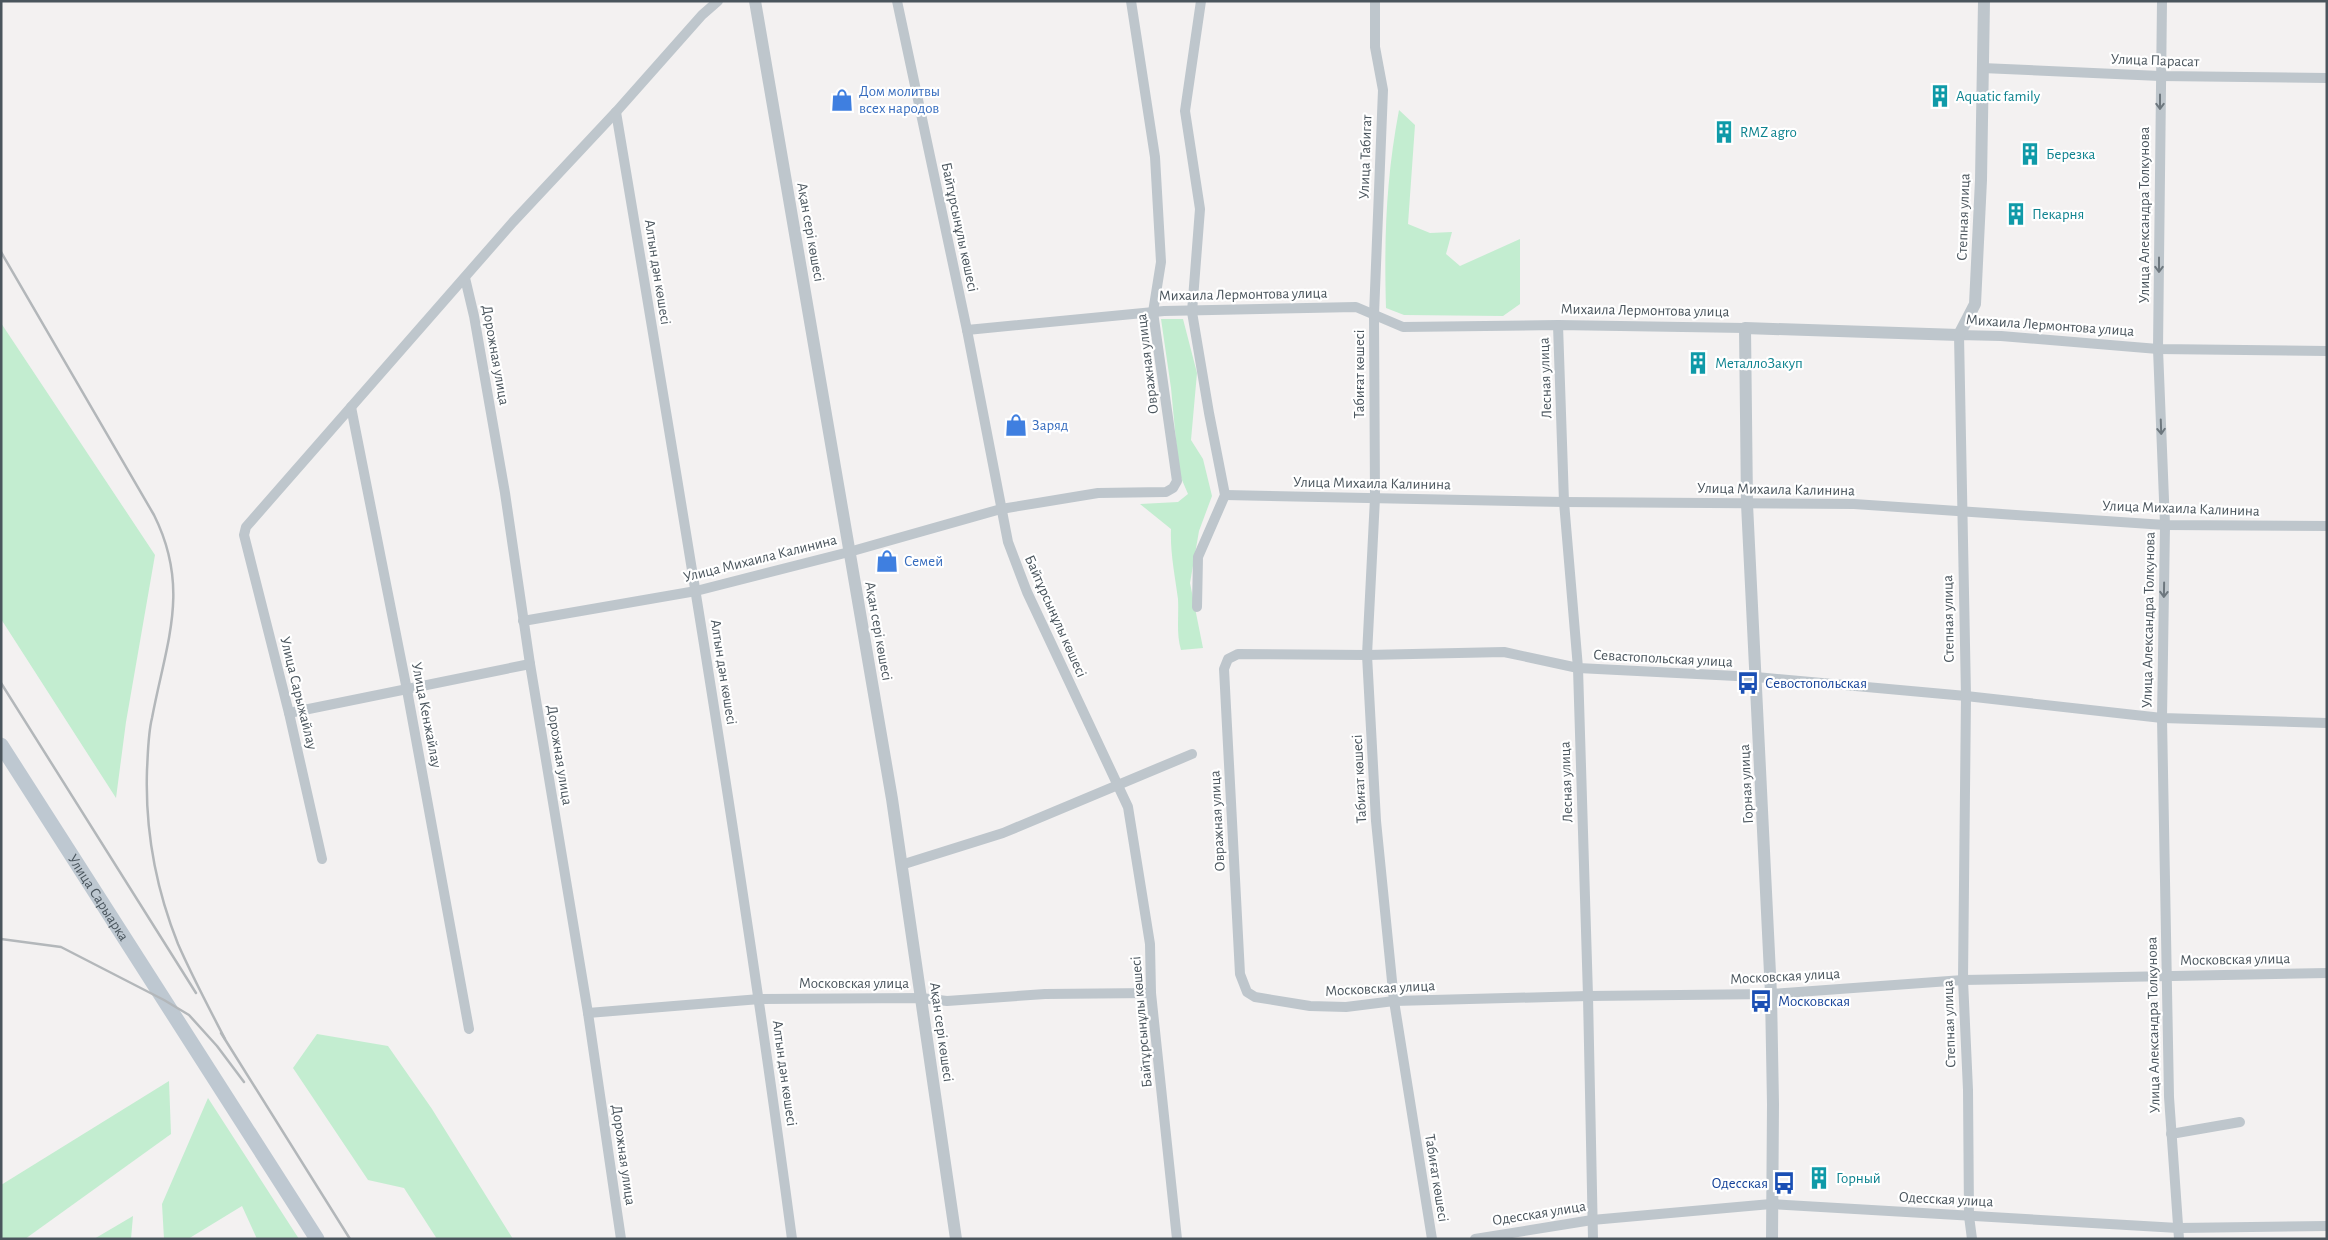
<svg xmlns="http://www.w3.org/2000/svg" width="2328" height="1240" viewBox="0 0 2328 1240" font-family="'Alegreya Sans',sans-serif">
	<rect width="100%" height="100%" fill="#f3f1f1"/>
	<g fill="#c3edd0">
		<path d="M1399,110L1415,125L1408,224L1430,233L1452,232L1446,254L1460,266L1520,239V304L1503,316L1404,315L1386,308C1384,238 1386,179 1399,110Z"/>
		<path d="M1161,319H1183L1197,373L1191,440L1203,459L1212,496L1199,531L1190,583L1203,648L1181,650C1176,633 1179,617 1178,599C1175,576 1170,552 1171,529L1140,504L1178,502L1188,494L1179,473L1171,388Z"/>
		<path d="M1,323L155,555L126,722L116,798L1,619Z"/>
		<path d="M317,1034L388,1046L432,1109L513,1239H437L404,1188L368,1180L293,1068Z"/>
		<path d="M169,1081L171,1134L25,1239H1V1185Z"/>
		<path d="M208,1098L299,1239H257L242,1206L188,1239H164L162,1204Z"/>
		<path d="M133,1216L131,1239H94Z"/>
	</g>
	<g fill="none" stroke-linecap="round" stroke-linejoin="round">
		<g stroke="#bec6cc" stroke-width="10">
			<path d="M897,1L967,330L1008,542L1027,592L1128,807L1150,944L1151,993L1177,1239"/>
			<path d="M1375,1V47L1383,90L1374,315L1375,498L1367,655L1376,821L1394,1001L1432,1239"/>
			<path d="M2162,1L2158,349L2165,525L2162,718L2169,1097L2179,1239"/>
			<path d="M1982,68L2160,76L2327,78"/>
			<path d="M616,112C679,487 742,862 792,1239"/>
			<path d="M465,278L474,316L505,493L530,664L588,1013L621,1239"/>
			<path d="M1558,325L1564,502L1578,668L1588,996L1593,1239"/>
			<path d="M967,330L1164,311L1356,307L1403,327L1558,325L1745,328"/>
			<path d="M351,407L407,690L469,1029"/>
			<path d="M1225,495L1564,502L1854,504L2165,525L2327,526"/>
			<path d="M1197,607L1198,557L1225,495L1209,413L1192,312L1200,209L1185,111L1201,1"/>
			<path d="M523,621L696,591L849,552L1001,509L1098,493L1166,492L1173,488L1177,481L1153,312L1161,262L1155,157L1131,1"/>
			<path d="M289,713L530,664"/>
			<path d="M2327,723L2162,718L1966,696L1756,677L1578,668L1504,652L1367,655L1238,654L1228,659L1224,669L1240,974L1247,992L1255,997L1310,1006L1346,1007L1394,1001L1588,996L1771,994L1963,980L2327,973"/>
			<path d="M322,859L289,713L244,535L246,527L513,222L616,112L702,15L718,1"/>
			<path d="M901,865L1003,833L1192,754"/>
			<path d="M588,1013L760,999L921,998L947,1001L1045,994L1151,993"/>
			<path d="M2171,1134L2240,1122"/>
			<path d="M1475,1239L1592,1220L1771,1204L2178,1228L2327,1226"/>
			<path d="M1972,1239L1969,1216L1968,1090L1963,980L1966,696L1959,335L2001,336L2158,349L2327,351"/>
		</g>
		<g stroke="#bec6cc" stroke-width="12">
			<path d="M755,1L892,799L956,1239"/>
			<path d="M1772,1239L1773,1104L1771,994L1747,504L1745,328L1959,335L1975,304L1981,180L1984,1"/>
		</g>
		<path stroke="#bec8d1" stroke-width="15" id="s1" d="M1,745L317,1239"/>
		<g stroke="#b3b7ba" stroke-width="2.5">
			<path d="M1,252L154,515C191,589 166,643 152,718C148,734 148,753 147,770C145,830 156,889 178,944C192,976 209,1008 225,1039"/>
			<path d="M1,683L196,993"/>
			<path d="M1,939L61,947L164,1000L189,1015L217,1046L244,1082"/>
			<path d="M221,1033L350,1239"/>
		</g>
	</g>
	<defs><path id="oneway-shaft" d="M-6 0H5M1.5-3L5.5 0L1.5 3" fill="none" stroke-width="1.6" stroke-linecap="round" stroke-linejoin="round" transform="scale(1.25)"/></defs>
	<g stroke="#6d777e">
		<use href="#oneway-shaft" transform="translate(2160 102) rotate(90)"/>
		<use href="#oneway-shaft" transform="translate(2159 265) rotate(90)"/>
		<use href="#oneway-shaft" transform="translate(2161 427) rotate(88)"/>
		<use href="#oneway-shaft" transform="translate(2164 590) rotate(91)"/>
	</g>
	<defs>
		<symbol id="building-bare" viewBox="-9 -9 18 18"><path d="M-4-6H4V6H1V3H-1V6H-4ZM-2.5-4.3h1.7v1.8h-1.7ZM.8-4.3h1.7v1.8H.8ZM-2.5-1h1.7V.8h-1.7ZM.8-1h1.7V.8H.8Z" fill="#0f9aa8" stroke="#fff" stroke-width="2.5" paint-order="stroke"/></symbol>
		<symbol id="shop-bare" viewBox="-9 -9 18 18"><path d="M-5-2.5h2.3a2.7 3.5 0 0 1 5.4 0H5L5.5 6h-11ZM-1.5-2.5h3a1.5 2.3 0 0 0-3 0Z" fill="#3f7fe0" stroke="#fff" stroke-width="2.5" paint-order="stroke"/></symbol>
		<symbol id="bus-bare" viewBox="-9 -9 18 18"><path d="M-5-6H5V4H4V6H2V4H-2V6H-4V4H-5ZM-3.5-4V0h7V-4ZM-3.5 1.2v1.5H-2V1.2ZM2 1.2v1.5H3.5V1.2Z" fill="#1a4fb4" stroke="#fff" stroke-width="2.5" paint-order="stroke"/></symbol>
	</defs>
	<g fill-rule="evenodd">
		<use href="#building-bare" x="1924" y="80" width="32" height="32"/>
		<use href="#shop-bare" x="826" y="84" width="32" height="32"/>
		<use href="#building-bare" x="1708" y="116" width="32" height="32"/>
		<use href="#building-bare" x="2014" y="138" width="32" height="32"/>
		<use href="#building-bare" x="2000" y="198" width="32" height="32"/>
		<use href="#building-bare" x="1682" y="347" width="32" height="32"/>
		<use href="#shop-bare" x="1000" y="409" width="32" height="32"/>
		<use href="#shop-bare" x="871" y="545" width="32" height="32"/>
		<use href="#bus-bare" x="1732" y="667" width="32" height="32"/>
		<use href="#bus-bare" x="1745" y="985" width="32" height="32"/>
		<use href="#building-bare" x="1803" y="1162" width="32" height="32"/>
		<use href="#bus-bare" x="1768" y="1167" width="32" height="32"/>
	</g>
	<g text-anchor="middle" stroke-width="4.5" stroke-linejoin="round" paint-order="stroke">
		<g font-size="15" fill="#4a555d" stroke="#fff">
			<text transform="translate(2155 60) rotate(2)" y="5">Улица Парасат</text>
			<text transform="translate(1365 157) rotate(-88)" y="5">Улица Табигат</text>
			<text transform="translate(2144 215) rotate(-90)" y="5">Улица Александра Толкунова</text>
			<text transform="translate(1963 217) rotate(-88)" y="5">Степная улица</text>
			<text transform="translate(960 227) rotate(78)" y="5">Байтұрсынұлы көшесі</text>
			<text transform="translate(811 232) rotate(80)" y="5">Ақан сері көшесі</text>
			<text transform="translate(658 272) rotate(81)" y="5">Алтын дән көшесі</text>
			<text transform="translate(1243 294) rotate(-1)" y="5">Михаила Лермонтова улица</text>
			<text transform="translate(1645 310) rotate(1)" y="5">Михаила Лермонтова улица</text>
			<text transform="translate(2050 325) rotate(4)" y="5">Михаила Лермонтова улица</text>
			<text transform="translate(496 355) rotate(80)" y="5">Дорожная улица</text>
			<text transform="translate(1147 364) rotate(-97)" y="5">Овражная улица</text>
			<text transform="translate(1359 374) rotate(-90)" y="5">Табиғат көшесі</text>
			<text transform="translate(1545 378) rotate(-92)" y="5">Лесная улица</text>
			<text transform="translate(1372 483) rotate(1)" y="5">Улица Михаила Калинина</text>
			<text transform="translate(1776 489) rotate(1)" y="5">Улица Михаила Калинина</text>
			<text transform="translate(2181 508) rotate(2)" y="5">Улица Михаила Калинина</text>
			<text transform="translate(760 558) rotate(-14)" y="5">Улица Михаила Калинина</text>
			<text transform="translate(1056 616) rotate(66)" y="5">Байтұрсынұлы көшесі</text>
			<text transform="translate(1948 619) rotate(-91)" y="5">Степная улица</text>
			<text transform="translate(2148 620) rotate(-89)" y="5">Улица Александра Толкунова</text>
			<text transform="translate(879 631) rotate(80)" y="5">Ақан сері көшесі</text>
			<text transform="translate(1663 658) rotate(3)" y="5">Севастопольская улица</text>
			<text transform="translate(724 672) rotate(81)" y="5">Алтын дән көшесі</text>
			<text transform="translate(299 693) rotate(76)" y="5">Улица Сарыжайлау</text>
			<text transform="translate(427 715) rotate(79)" y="5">Улица Кенжайлау</text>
			<text transform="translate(560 755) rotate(81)" y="5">Дорожная улица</text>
			<text transform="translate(1359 779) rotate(-93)" y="5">Табиғат көшесі</text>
			<text transform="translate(1566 782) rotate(-92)" y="5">Лесная улица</text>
			<text transform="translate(1746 784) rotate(-93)" y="5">Горная улица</text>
			<text transform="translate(1217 821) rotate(-93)" y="5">Овражная улица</text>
			<text dy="5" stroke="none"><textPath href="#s1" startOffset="181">Улица Сарыарка</textPath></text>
			<text transform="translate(2235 959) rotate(-1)" y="5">Московская улица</text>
			<text transform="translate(1785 976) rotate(-3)" y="5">Московская улица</text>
			<text x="854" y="988">Московская улица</text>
			<text transform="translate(1380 988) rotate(-3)" y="5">Московская улица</text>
			<text transform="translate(1141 1022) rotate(-95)" y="5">Байтұрсынұлы көшесі</text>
			<text transform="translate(1949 1024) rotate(-92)" y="5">Степная улица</text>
			<text transform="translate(2153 1025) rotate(-91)" y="5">Улица Александра Толкунова</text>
			<text transform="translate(942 1032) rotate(82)" y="5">Ақан сері көшесі</text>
			<text transform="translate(785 1073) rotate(82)" y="5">Алтын дән көшесі</text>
			<text transform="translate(624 1155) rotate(82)" y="5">Дорожная улица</text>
			<text transform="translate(1437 1178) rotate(81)" y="5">Табиғат көшесі</text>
			<text transform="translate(1946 1199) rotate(3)" y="5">Одесская улица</text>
			<text transform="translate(1539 1213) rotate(-9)" y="5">Одесская улица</text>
		</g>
		<g font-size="15" fill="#366cbe" stroke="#fff" text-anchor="start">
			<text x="859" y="96">Дом молитвы<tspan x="859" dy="17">всех народов</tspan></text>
			<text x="1032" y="430">Заряд</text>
			<text x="904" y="566">Семей</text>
		</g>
		<g font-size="15" fill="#0d838f" stroke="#fff" text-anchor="start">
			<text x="1956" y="101">Aquatic family</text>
			<text x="1740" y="137">RMZ agro</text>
			<text x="2046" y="159">Березка</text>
			<text x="2032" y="219">Пекарня</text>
			<text x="1715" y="368">МеталлоЗакуп</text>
			<text x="1836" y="1183">Горный</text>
		</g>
		<g font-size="15" fill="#164399" stroke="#fff" text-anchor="start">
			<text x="1765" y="688">Севостопольская</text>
			<text x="1778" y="1006">Московская</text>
			<text x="1768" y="1188" text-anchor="end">Одесская</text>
		</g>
	</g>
	<rect width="2328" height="1240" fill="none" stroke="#4a555d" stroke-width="5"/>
</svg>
